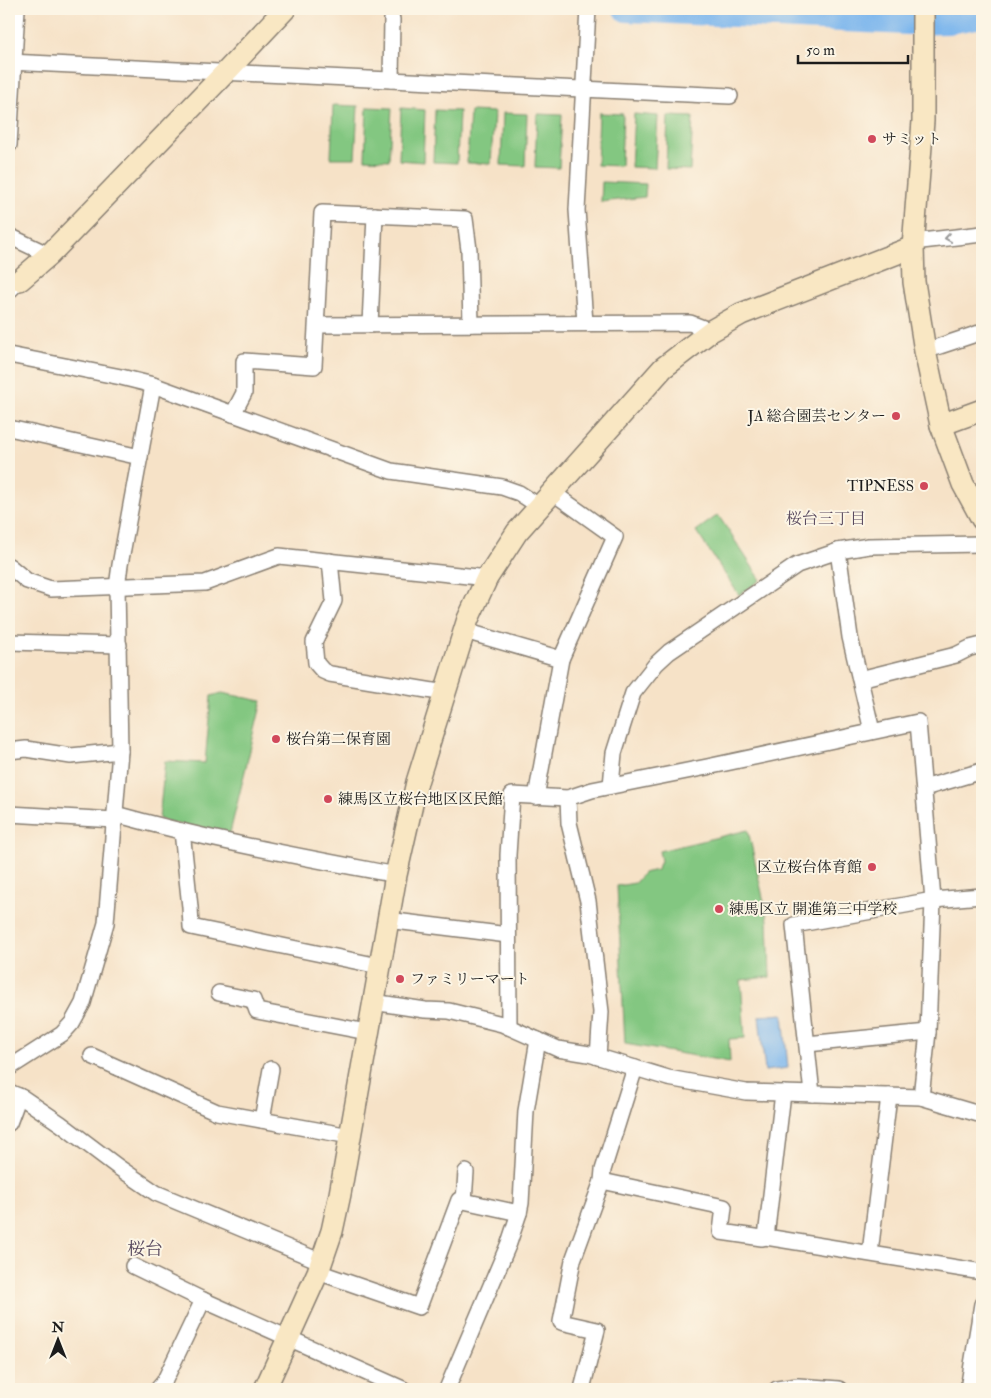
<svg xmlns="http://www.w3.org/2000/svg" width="991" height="1398" viewBox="0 0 991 1398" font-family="'IM FELL Double Pica','Noto Serif JP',serif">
	<rect width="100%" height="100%" fill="#fcf5e5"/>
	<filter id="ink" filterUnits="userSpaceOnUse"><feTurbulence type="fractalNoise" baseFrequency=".02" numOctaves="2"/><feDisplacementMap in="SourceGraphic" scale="10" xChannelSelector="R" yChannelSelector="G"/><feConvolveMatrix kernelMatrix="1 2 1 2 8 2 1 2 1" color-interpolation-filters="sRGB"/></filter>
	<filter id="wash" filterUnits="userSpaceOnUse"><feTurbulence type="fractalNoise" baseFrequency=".0096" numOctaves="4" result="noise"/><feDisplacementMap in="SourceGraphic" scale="20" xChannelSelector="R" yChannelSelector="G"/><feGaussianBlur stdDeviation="1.12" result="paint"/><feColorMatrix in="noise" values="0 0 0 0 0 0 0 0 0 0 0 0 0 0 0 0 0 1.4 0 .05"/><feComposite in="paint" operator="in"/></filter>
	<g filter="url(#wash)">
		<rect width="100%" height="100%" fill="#f6e2c7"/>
		<g fill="#83c781" stroke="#50724e">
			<path d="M333,105L358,106L355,158H331Z"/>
			<path d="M367,107L392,108L389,160L365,159Z"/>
			<path d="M401,108L425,110L423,162L399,160Z"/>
			<path d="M435,110L459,111L457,163L433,162Z"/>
			<path d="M470,111L494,112L491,164L467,163Z"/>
			<path d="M503,113L527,114L525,166L501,165Z"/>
			<path d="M599,113L623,114L621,166L597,165Z"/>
			<path d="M537,114L562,115L559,168L535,167Z"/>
			<path d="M634,114L658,116L655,168L631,167Z"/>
			<path d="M668,116L693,117L690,170L666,169Z"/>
			<path d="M602,182L646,184L645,197L601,202Z"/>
			<path d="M718,515L761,580L739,595L696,531Z"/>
			<path d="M222,693L262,701L229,837L159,819L165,761L205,763L211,696Z"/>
			<path d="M748,830L768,920L770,977L741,980L745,1038L729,1039L730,1062L625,1044L617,886L635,883L643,873L657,870L661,861L659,851Z"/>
		</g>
		<path fill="#7cb6ed" stroke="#4c6984" d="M783,1014L788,1068L765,1071L759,1016Z"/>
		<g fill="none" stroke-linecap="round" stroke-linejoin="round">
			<path stroke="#7cb6ed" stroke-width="26" d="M626,9L908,22L949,21L982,15"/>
		</g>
	</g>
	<g filter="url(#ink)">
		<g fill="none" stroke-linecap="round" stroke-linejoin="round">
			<defs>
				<g id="street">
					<path d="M9,62L730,96"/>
					<path d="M391,80L392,19"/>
					<path d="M9,145L17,9"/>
					<path d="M9,236L49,255"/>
					<path d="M913,242L982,234"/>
					<path d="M9,291L20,280"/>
					<path d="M585,323L577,210L588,9"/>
					<path d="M317,325L690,323L711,331"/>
					<path d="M370,325L375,215"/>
					<path d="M925,351L982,332"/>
					<path d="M9,355L121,377L153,385L391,471L502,487L519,493L539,506"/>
					<path d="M233,414L244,393V361L314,366L322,213L465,219L469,250L471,324"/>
					<path d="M9,428L140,457"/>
					<path d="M838,551L850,637L872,731"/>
					<path d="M330,561L334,601L314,642L316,663L323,671L330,674L445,693"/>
					<path d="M9,566L27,581L51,589L205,583L279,556L487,578"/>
					<path d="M465,631L561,659"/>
					<path d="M9,642L119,645"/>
					<path d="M860,679L956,655L970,648L982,645"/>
					<path d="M9,751L26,749L71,756L120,751"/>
					<path d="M611,786L614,753L633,693L656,664L669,652L797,565L838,551L869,546L982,544"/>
					<path d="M924,788L982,771"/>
					<path d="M536,797L561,659L615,537L552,492"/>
					<path d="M9,814L115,820"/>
					<path d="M115,814C208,840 302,857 396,875"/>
					<path d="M182,831L190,907L191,927L379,966"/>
					<path d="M387,920L508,935"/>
					<path d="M219,993L253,1000L257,1011L367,1032"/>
					<path d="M373,1002L425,1010L449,1011L502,1024L558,1049L589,1054L668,1078L746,1092L921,1097L982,1115"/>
					<path d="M509,1027L508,855L512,795L568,798"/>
					<path d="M807,1044L928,1032"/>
					<path d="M92,1056L217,1112L350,1136"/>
					<path d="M598,1057L601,1012L588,901L569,823L568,798L592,790L707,767L918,722L933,900L928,1032L921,1097"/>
					<path d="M9,1068L62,1034L72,1023L83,1003L106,923L120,751L117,587L120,565L153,385"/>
					<path d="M9,1092L23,1098L61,1124L118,1167L156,1193L322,1262"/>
					<path d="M812,1094L794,925L933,900L982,896"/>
					<path d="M262,1120L271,1069"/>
					<path d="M9,1123L19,1096"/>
					<path d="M602,1181L724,1207L721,1232L762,1238L766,1237L982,1272"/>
					<path d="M464,1201L466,1172"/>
					<path d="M766,1237L783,1093"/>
					<path d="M870,1253L889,1096"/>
					<path d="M133,1266L203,1300L403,1389"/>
					<path d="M318,1272L419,1307L459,1200L519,1213"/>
					<path d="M158,1389L164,1382L203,1300"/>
					<path d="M447,1389L509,1243L519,1213L521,1203L526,1111L538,1040"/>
					<path d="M582,1389L597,1330L561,1322L573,1260L602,1181L603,1170L635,1068"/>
					<path d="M777,1389L798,1386L839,1389"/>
					<path d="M968,1389L982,1304"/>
				</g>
				<g id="secondary">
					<path d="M923,9V121L913,247L914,282L925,351L941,425L963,484L982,519"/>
					<path d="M20,280L49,255L225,73L285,9"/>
					<path d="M941,425L982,410"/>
					<path d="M265,1389L318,1272L332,1231L340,1194L396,875L417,782L468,619L487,578L517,532L663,368L711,331L741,314L913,247"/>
				</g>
			</defs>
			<use href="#street" stroke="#897f72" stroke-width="18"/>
			<use href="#secondary" stroke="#897f72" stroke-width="24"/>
			<use href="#street" stroke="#fff" stroke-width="15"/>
			<use href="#secondary" stroke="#f9e7c3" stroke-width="21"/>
		</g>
		<defs><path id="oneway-chevron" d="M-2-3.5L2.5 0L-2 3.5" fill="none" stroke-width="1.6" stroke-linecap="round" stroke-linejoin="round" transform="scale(1.25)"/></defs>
		<use stroke="#999" href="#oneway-chevron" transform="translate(948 238) rotate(172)"/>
	</g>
	<g fill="#d1495b" stroke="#fcf5e5" stroke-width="2">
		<circle cx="872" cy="139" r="5"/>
		<circle cx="896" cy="416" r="5"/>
		<circle cx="924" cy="486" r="5"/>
		<circle cx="276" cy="739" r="5"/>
		<circle cx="328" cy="799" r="5"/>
		<circle cx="872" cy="867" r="5"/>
		<circle cx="719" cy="909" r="5"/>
		<circle cx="400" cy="979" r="5"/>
	</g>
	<g text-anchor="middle" stroke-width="4" stroke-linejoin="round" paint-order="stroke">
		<g font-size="15" fill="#1c1c1c" stroke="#fcf5e5" text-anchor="start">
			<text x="882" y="144">サミット</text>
			<text x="886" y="421" text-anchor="end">JA 総合園芸センター</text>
			<text x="914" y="491" text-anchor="end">TIPNESS</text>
			<text x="286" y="744">桜台第二保育園</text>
			<text x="338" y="804">練馬区立桜台地区区民館</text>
			<text x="862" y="872" text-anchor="end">区立桜台体育館</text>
			<text x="729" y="914">練馬区立 開進第三中学校</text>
			<text x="410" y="984">ファミリーマート</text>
		</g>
		<g font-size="16" fill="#5a4b60" stroke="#fcf5e5">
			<text x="826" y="524">桜台三丁目</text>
		</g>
		<g font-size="18" fill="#5a4b60" stroke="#fcf5e5">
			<text x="145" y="1255">桜台</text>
		</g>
	</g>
	<rect width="991" height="1398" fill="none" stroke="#fcf5e5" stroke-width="30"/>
	<g transform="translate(58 1340)" stroke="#fcf5e5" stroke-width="4" paint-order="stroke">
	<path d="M0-4L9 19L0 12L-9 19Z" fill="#1c1c1c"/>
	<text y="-8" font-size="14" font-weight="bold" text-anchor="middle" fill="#1c1c1c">N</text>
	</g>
	<path d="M798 55v8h110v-8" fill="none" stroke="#1c1c1c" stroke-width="2.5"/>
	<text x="806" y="55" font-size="15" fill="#1c1c1c" stroke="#fcf5e5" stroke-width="4" paint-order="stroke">50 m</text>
</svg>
